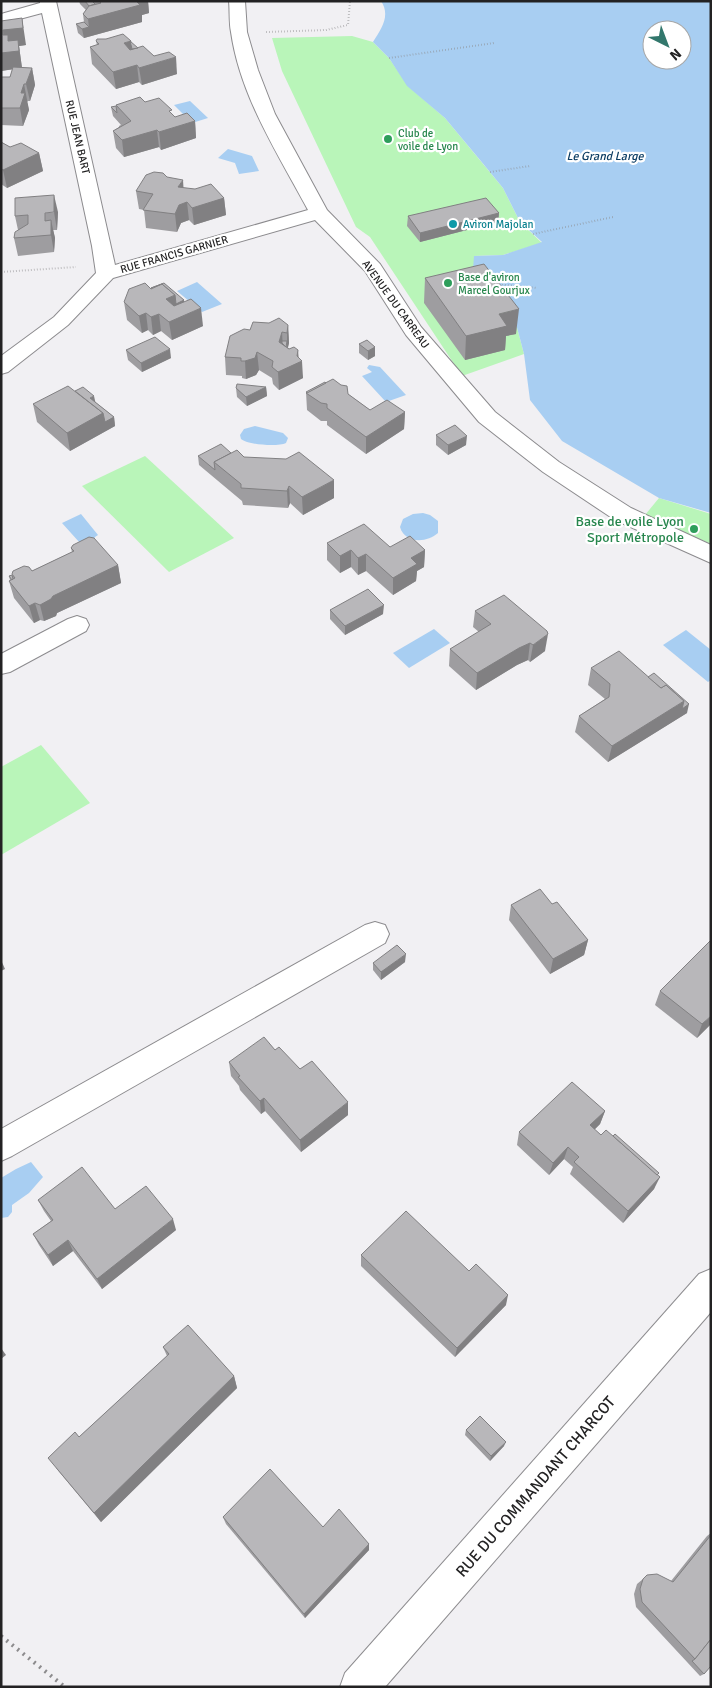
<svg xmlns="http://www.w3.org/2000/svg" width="712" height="1688" viewBox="0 0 712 1688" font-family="Signika,sans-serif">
	<rect width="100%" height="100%" fill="#f1f0f3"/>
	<g fill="#b9f5b9">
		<path d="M352,36L373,42L389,58L408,86L445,118L503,188L520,222L542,243L503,255L474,256L509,297L524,354L462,376L370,237L356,227L282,71L272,38Z"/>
		<path d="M145,456L234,538L169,572L82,486Z"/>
		<path d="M659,498L711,514V544L645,515Z"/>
		<path d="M41,745L90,803L1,855V767Z"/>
	</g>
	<g fill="#a8cef2" fill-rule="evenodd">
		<path d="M381,1H711V513L659,498L562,441L530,400L524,354L509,297L473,269L474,256L503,255L542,242L520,222L503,188L480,160L445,118L407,86L389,58L373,42C381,29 391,16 381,1ZM652,30H682V60H652Z"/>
		<path d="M190,101L208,118L192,123L174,105Z"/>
		<path d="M228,149L252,156L259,171L239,174L235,163L218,158Z"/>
		<path d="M197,282L222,304L202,312L177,291Z"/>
		<path d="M369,365L380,367L406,395L386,402L362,376L372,372L367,368Z"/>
		<path d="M255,426L283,433L288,438L286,443C278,447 248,445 241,439L240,435L244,429Z"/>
		<path d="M423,513L430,515L438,521V533C427,543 405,544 400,527L403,519L413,514Z"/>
		<path d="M81,514L98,535L95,537L94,541L80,543L62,523Z"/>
		<path d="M434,629L450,643L409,668L393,653Z"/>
		<path d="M686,630L711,650V680L708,682L663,645Z"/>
		<path d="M31,1162L43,1177L29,1193L12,1205V1212L8,1217L1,1218V1178L16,1169Z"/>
	</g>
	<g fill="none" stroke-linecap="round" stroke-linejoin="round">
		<defs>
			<g id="street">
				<path d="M40,1H56L115,265L308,210C278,154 240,96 231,32C229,22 230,11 229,1H245L247,32L258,70L275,114L327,210L380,264L421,327L495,412L559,462L631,508L711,545V563L615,520L543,472L479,422L406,335L365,271L315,220L113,278L68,325L8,372L1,374V356L54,317L96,273L92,246L42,13L1,24V14L40,3Z"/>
				<path d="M77,616L86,619L89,625L86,631L10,672L1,674V654L68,619Z"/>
				<path d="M375,922L385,925L389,934L385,943L12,1156L1,1161V1129L365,925Z"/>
				<path d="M711,1269V1312L385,1687H340L345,1673L699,1274Z"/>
			</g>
		</defs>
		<use href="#street" stroke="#8c8b8e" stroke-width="2"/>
		<g stroke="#8c8b8d" stroke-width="2" stroke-dasharray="0.5 2.5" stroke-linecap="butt">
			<path d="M266,32L326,30L348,25L350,1"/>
			<path d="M389,58L494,43"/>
			<path d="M490,172L530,166"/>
			<path d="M533,234L613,217"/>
			<path d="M1,272L76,267"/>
			<path d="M496,284L537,288"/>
		</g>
		<path stroke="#8c8b8d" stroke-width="4" stroke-dasharray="2 5" stroke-linecap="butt" d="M1,1636L65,1687"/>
		<use href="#street" fill="#fff" fill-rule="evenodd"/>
	</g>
	<g fill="#9e9da0">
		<path d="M79,1H148L149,13L142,15V22L84,38L78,33L76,24L84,22L83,14L86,10L80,4Z"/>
		<path d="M1,21L26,45L19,46L22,68H32L35,85L30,101H28L27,102L29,110L23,126L1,125V77H10L13,69L1,71Z"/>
		<path d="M96,41L138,48L154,56L177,74L142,85L139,82L116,89L92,64L90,47L97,45Z"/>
		<path d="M145,102L172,114L175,117L195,121L196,138L161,150L159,147L124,157L116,148L113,131L119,127V126L121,125L113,116L111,107L116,106V105Z"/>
		<path d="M1,142L10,147L39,153L43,171L7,188L1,184Z"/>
		<path d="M167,177L183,188L224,198L226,215L194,225L189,220L181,223L177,232L146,228L144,210L139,209L136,191Z"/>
		<path d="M58,212L57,230H53L55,238L54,252L18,256L14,238L18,230L15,216Z"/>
		<path d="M499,213L498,222L420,242L407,226L408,216Z"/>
		<path d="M425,278L516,334L506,336L505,350L465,360L424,303Z"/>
		<path d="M151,288L184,302L203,326L172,340L161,331L153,335L148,330L142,333L127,320L124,302Z"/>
		<path d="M288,325L289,343L288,348L289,349L298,350V358L303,378L279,390L273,384L272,378L259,370L256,375L246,379L242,378V376L226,375L225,357L250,330Z"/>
		<path d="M359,344L375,347V356L368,360L359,353Z"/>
		<path d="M126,350L171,358L142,372L128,360Z"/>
		<path d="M266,387L267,396L247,406L237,397L236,388Z"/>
		<path d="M75,391L95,402L114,417L115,426L70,451L37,422L33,404Z"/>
		<path d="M306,392L348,394L370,410L405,412L404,429L366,454L327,425V421H321L307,410Z"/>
		<path d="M436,435L466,445L448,455L436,445Z"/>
		<path d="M231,453L244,457L334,498L303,515L290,503L288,508L243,505L242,501L199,465L198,456Z"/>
		<path d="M327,543L425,550L424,567L417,571L416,581L393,595L366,571L358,575L351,567L340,573L327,560Z"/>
		<path d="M71,548L118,565L121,583L57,613L56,616L44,621L40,620L34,623L14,598L9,581L10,580L9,576L32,571L72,552Z"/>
		<path d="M330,610L383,614L345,635L330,619Z"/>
		<path d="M475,611L545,651L530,662L528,660L517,665L476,690L449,666L450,649L479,632L473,627Z"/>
		<path d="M591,668L687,713L608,762L575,732L579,716L605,699L588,685Z"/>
		<path d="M552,904L588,940L584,955L550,974L509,920L511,905Z"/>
		<path d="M405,962L381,980L373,970V963Z"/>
		<path d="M660,991L711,1024L697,1038L655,1005Z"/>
		<path d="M275,1050L300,1069L348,1115L301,1152L265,1111L261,1114L240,1090L239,1086L231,1076L229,1062Z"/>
		<path d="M605,1111L600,1124L594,1130L601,1135L658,1176L654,1189L623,1223L570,1174L573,1167L564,1159L549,1175L517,1145L519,1132Z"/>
		<path d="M38,1200L115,1209L176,1230L102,1289L73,1251L53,1266L39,1245L33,1234L51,1221L44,1211Z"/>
		<path d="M361,1255L506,1305L455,1357L361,1266Z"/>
		<path d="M163,1347L234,1376L237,1388L101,1522L56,1468L79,1437L167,1356Z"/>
		<path d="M466,1430L504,1446L490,1461L465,1435Z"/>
		<path d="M223,1517L323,1527L369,1550L305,1618L226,1524Z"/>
		<path d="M711,1533V1666L704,1674L700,1676L636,1607L634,1594L637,1584L643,1579L671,1581L707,1536Z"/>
	</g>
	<g fill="#818082">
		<path d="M134,1H148L149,13L142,15V22L84,38L82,29L89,27L88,19Z"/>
		<path d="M22,18L26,45L19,46L22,68L1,71V53L6,52L3,30Z"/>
		<path d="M131,41L139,57L126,60L124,43Z"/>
		<path d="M176,57L177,74L142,85L139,68Z"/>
		<path d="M137,65L139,82L116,89L113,72Z"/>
		<path d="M32,68L35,85L30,101L26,84Z"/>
		<path d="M24,84L29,110L23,126L20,108L21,93Z"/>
		<path d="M195,121L196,138L161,150L159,132Z"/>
		<path d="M157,130L159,147L124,157L122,140Z"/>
		<path d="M39,153L43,171L7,188L3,170Z"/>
		<path d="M183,180L184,197L178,187Z"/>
		<path d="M54,195L58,212L57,230L54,212Z"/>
		<path d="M224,198L226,215L194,225L192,208Z"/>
		<path d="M187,202L189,220L181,223L177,232L175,214L179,205Z"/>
		<path d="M499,213L498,222L420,242V233Z"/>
		<path d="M51,220L55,238L54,252L51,235Z"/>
		<path d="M175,295L184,300L185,309L168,317L166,299Z"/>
		<path d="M201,308L203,326L172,340L169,322Z"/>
		<path d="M519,309L516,334L506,336L505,350L465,360L466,336L499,314Z"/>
		<path d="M146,313L148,330L142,333L139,316Z"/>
		<path d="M159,314L161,331L153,335L151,317Z"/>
		<path d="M288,325L289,343L287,350V333Z"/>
		<path d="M282,332L283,350L279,342Z"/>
		<path d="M375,347V356L368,360V351Z"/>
		<path d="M170,349L171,358L142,372L141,363Z"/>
		<path d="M298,350L299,362L302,361L303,378L279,390L278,372L297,356Z"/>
		<path d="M257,352L259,370L256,375L246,379L245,361Z"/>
		<path d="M266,387L267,396L247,406L246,397Z"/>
		<path d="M94,396L96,405L90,398Z"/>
		<path d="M405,412L404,429L366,454V437Z"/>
		<path d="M103,413L114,417L115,426L70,451L67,433Z"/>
		<path d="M467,436L466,445L448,455V445Z"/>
		<path d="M334,480V498L303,515L302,497Z"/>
		<path d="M289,486L290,503L288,508L287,491Z"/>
		<path d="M351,550V567L340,573V556Z"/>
		<path d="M425,550L424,567L417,571L416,581L393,595V578L411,558Z"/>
		<path d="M366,554V571L358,575V558Z"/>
		<path d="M118,565L121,583L57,613L56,616L44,621L40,605L53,596Z"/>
		<path d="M35,603L40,620L34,623L29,606Z"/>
		<path d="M384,605L383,614L345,635V626Z"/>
		<path d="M548,634L545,651L530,662L533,645Z"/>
		<path d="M530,643L528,660L517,665L476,690L477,673L519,648Z"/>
		<path d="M684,701L689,704L687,713L608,762L612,746Z"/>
		<path d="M588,940L584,955L550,974L553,959Z"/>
		<path d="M406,954L405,962L381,980V972Z"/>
		<path d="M1,960L5,969L1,971Z"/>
		<path d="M711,1016V1024L697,1038L702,1024Z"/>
		<path d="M264,1098L265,1111L261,1114L260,1101Z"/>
		<path d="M348,1102V1115L301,1152L300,1140Z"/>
		<path d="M605,1111L600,1124L586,1138L590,1125Z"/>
		<path d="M568,1147L564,1159L549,1175L553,1163Z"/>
		<path d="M660,1177L654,1189L623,1223L628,1211Z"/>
		<path d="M173,1219L176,1230L102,1289L97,1279Z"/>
		<path d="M68,1240L73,1251L53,1266L48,1255Z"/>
		<path d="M508,1295L506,1305L455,1357L457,1348Z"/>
		<path d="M1,1348L6,1355L1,1359Z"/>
		<path d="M234,1376L237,1388L101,1522L94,1513Z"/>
		<path d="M506,1442L504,1446L490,1461L491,1456Z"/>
		<path d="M369,1544V1550L305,1618L304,1614Z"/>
	</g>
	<g fill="#b8b7ba" stroke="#818082">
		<path d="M85,1H92L95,4L89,6Z"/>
		<path d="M99,1H136L140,5L88,19L83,14L89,6L101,3Z"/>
		<path d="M22,18L23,28L3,30V35H8V41L18,40L19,51L1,53V21Z"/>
		<path d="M84,22L89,27L82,29L76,24Z"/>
		<path d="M123,34L131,41L124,43L130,50L143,46L154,56L169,52L176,57L139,68L137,65L113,72L90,47L99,44L96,41L97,39H106Z"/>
		<path d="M130,41L138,48L132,49Z"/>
		<path d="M13,67L32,68L26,84H24L21,93H25L20,108H1V77H10Z"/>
		<path d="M140,97L145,102L159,98L172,110L169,111L175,117L187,113L195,121L159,132L157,130L122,140L113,131L131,121L116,105Z"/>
		<path d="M116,106L117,113L111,107Z"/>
		<path d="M1,142L10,147L21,143L39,153L3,170L1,169Z"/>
		<path d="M154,172L163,173L167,177L183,180L178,187L195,189L211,184L224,198L192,208L187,202L179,205L175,214L143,210L153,194L136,191L146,175Z"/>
		<path d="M54,195V212L45,213V221L51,220V235L14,238L15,232L28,224V215L15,216V198Z"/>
		<path d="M486,198L499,213L420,233L408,216Z"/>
		<path d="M484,264L519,309L499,314L507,326L466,336L425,278Z"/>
		<path d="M145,283L151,289L162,284L175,295L166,299L174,306L191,299L201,308L169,322L159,314L151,317L146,313L139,316L124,302L129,289Z"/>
		<path d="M164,283L184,300L176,304L175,295L162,284L151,288Z"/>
		<path d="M279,318L288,325L287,333L282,332L279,342L289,349L294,347L298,350L297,356L302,361L278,372L272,367L273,361L257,352L255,358L245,361H241V358L225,357L230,336L244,329L250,330L253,322L269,323Z"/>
		<path d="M155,337L170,349L141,363L126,350Z"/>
		<path d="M367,340L375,347L368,351L359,344Z"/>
		<path d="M282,341H287L286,347L282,343Z"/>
		<path d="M333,379L341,385L347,386L348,394L370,410L387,400L405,412L366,437L327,408V404L321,403L306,393Z"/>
		<path d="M325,382L326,383L307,393L306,392Z"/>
		<path d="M237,384L266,387L246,397L236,388Z"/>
		<path d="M68,386L103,413L67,433L33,404Z"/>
		<path d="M83,387L94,396L90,398L114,417L105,422L103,413L75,391Z"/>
		<path d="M455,425L467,436L448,445L436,435Z"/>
		<path d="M221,444L231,453L214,462L215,470L198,456Z"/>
		<path d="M237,450L244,457L286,459L299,452L334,480L302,497L289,486L287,491L241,488V484L214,462Z"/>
		<path d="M364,524L390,547L410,536L425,550L411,558L417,564L393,578L366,554L358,558L351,550L340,556L327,543Z"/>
		<path d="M89,537L94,538L118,565L53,596L51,599L40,605L35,603L29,606L9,581L15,578L12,574L13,571L24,566L29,567L32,571L74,551L71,548L73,545Z"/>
		<path d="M12,575L13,579L12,580L9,576Z"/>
		<path d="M368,589L384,605L345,626L330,610Z"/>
		<path d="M504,595L547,631L548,634L533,645L530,643L519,648L477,673L450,649L491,624L475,611Z"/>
		<path d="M619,651L661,688L666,685L684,701L612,746L579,716L609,697L610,684L591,668Z"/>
		<path d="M654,673L689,704L682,709L684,701L666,685L661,688L648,677Z"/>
		<path d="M540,889L552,904L557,902L588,940L553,959L511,905Z"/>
		<path d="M711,940V1016L702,1024L660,991Z"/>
		<path d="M397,945L406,954L381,972L373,963Z"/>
		<path d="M264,1037L275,1050L279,1047L300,1069L312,1061L348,1102L300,1140L264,1098L260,1101L238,1077L240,1076L229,1062Z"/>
		<path d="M572,1082L605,1111L590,1125L601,1135L606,1130L660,1177L628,1211L574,1162L579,1157L568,1147L553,1163L519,1132Z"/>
		<path d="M615,1134L659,1173L657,1175L613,1136Z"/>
		<path d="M82,1167L115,1209L146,1186L173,1219L97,1279L68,1240L48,1255L33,1234L53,1220L38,1200Z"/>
		<path d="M406,1211L469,1271L476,1264L508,1295L457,1348L361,1255Z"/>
		<path d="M188,1325L234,1376L94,1513L48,1458L75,1432L79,1437L169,1354L163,1347Z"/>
		<path d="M480,1416L506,1442L491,1456L466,1430Z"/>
		<path d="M270,1469L323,1527L339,1509L369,1544L304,1614L223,1517Z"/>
		<path d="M711,1535V1639L695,1659L642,1602L640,1589L643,1579L647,1575L657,1574L673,1582Z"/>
		<path d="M711,1639V1666L704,1674L692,1661L695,1659Z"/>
	</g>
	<g fill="#2e9e5b" stroke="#fff" stroke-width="2">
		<circle cx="388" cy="139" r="5"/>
		<circle cx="448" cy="283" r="5"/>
		<circle cx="694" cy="529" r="5"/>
	</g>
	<circle fill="#0f9aa8" stroke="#fff" stroke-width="2" cx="453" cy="224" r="5"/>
	<g text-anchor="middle" stroke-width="4.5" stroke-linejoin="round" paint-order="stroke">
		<g font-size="11" fill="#27864d" stroke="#fff" text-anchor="start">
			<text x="398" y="137">Club de<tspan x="398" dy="13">voile de Lyon</tspan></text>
			<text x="458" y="281">Base d'aviron<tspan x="458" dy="13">Marcel Gourjux</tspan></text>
		</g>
		<g font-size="11" fill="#232223" stroke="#fff">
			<text transform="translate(78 137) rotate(77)" y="4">RUE JEAN BART</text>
			<text transform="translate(174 254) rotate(-16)" y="4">RUE FRANCIS GARNIER</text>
			<text transform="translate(396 304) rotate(54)" y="4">AVENUE DU CARREAU</text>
		</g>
		<g font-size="11" fill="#0d838f" stroke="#fff" text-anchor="start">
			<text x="463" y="228">Aviron Majolan</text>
		</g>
		<g font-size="12" font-style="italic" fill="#0b3c62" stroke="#fff">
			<text x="605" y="160">Le Grand Large</text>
		</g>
		<g font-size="14" fill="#27864d" stroke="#fff" text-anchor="end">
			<text x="684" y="526">Base de voile Lyon<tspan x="684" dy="16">Sport Métropole</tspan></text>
		</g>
		<g font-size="16" fill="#232223" stroke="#fff">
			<text transform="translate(535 1486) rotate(-49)" y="6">RUE DU COMMANDANT CHARCOT</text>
		</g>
	</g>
	<rect width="712" height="1688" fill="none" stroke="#232223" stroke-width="5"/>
	<g transform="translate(667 45) rotate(138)"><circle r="24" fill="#ffffff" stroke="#a7a7a7"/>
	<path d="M0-4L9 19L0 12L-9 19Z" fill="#32776c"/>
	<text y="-8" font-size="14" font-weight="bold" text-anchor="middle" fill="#232223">N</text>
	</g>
</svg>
